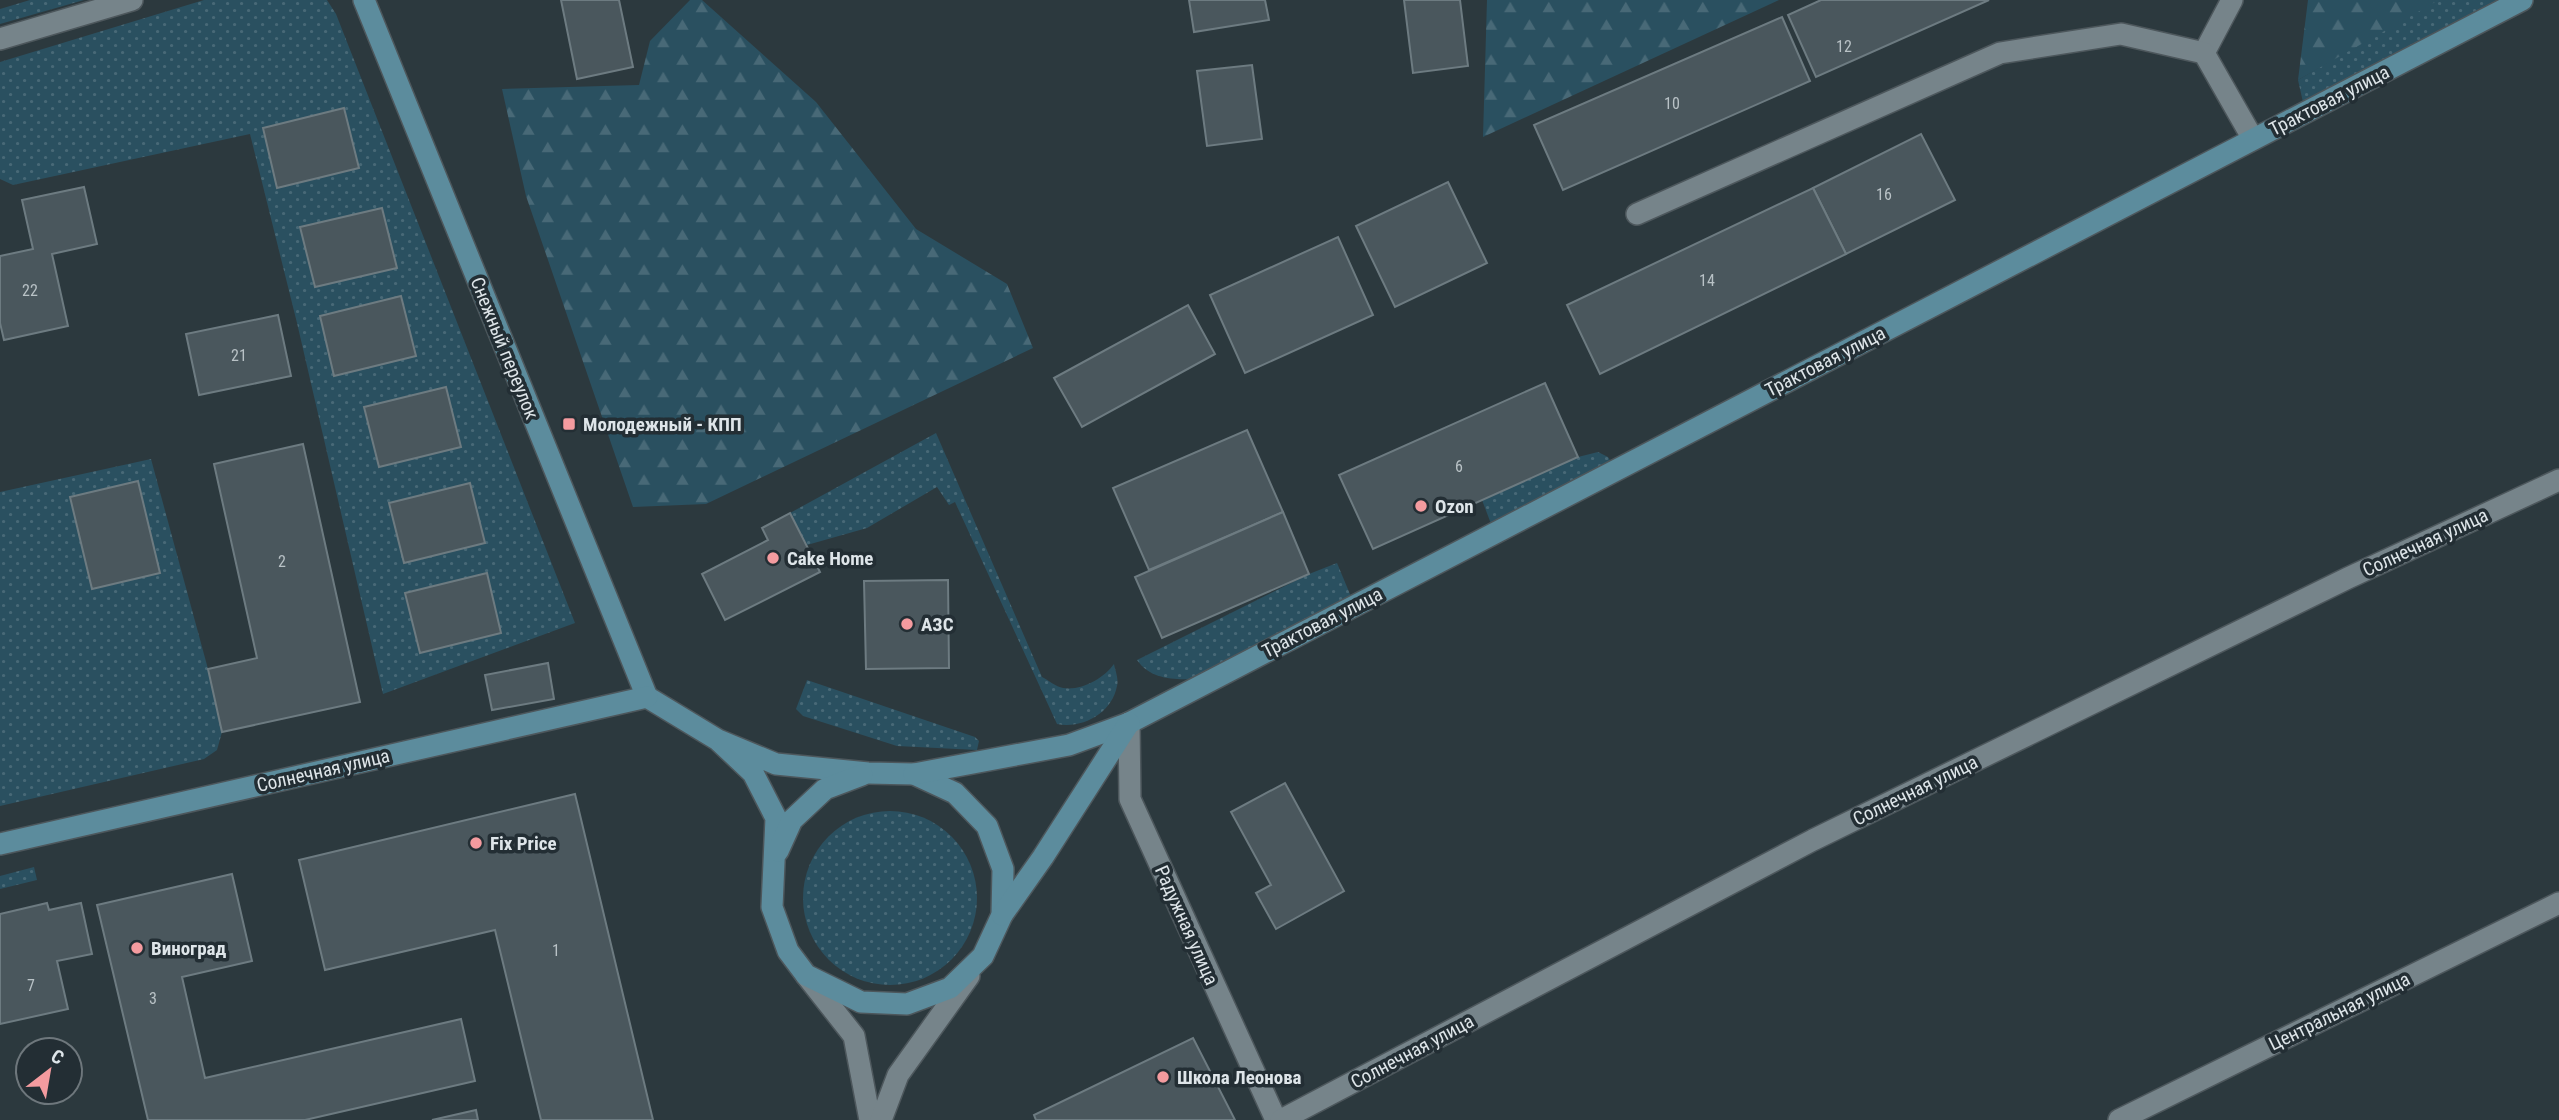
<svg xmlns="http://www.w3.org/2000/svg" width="2559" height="1120" viewBox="0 0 2559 1120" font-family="'Roboto Condensed',sans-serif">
	<defs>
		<pattern id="grass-dots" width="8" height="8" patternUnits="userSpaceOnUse" patternTransform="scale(1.75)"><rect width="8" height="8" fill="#2a5060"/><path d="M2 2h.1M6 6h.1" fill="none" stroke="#486977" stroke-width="1.8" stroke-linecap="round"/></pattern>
		<pattern id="forest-firs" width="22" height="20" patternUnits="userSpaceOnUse" patternTransform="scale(1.75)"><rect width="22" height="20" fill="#2a5060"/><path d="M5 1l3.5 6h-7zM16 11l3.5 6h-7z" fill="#486977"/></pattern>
	</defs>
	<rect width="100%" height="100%" fill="#2c393e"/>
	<g fill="url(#grass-dots)">
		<path d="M30,0H84L0,24V9Z"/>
		<path d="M204,0H327L336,14L575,623L383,694L297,323L250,134L13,185L0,179V62Z"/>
		<path d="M2433,0H2515L2305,111L2298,80Z"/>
		<path d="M936,433L1042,677C1048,680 1056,687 1063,688C1082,691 1104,678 1114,664C1115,670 1119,679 1117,686C1112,713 1083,729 1057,724L955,502L949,505L937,487L867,528L807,545L790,513Z"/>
		<path d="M1598,452L1608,457L1614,467L1493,529L1482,500L1578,457Z"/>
		<path d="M151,459L208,669L222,732L217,750L204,759L0,806V492Z"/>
		<path d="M1337,563L1352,599L1194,679C1173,680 1150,679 1137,660L1309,574Z"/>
		<path d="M807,680L975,737L979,741L977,750L897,746L803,716L796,709Z"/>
		<circle cx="890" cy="898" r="87"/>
		<path d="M34,867L37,880L0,889V876Z"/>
	</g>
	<g fill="url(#forest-firs)">
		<path d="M690,0H702L816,102L916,229L1007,284L1033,348L706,504L633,507L526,196L502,89L639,85L650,41Z"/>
		<path d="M1487,0H1779L1483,137Z"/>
		<path d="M2308,0H2439L2298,80Z"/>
	</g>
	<g fill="#4a575d" stroke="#6d7b81" stroke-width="2">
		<path d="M561,0H619L633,67L577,79Z"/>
		<path d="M1189,0H1265L1269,20L1194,32Z"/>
		<path d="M1404,0H1460L1468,66L1413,73Z"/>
		<path d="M1821,0H1989L1816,77L1788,15Z"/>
		<path d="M1782,17L1810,81L1563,190L1534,125Z"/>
		<path d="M1252,65L1262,139L1207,146L1197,71Z"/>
		<path d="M344,108L359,168L277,188L263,128Z"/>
		<path d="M1921,134L1955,200L1846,254L1813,188Z"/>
		<path d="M1448,182L1487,263L1395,307L1356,226Z"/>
		<path d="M84,187L97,244L52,254L68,326L4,340L0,323V256L33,249L22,200Z"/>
		<path d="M1813,188L1846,254L1600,374L1567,305Z"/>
		<path d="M382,208L397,268L315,287L300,227Z"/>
		<path d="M1338,237L1373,315L1245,373L1210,295Z"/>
		<path d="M401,296L416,356L334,376L320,316Z"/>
		<path d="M1188,305L1215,354L1082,427L1054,378Z"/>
		<path d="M278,315L291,376L199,395L186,334Z"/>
		<path d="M1545,383L1578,457L1373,549L1339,475Z"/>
		<path d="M446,387L461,447L379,467L364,407Z"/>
		<path d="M1247,430L1283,512L1149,570L1113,488Z"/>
		<path d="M303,444L360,702L222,732L208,669L257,658L214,464Z"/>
		<path d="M138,481L160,573L92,589L70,497Z"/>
		<path d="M470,483L485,543L404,563L389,503Z"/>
		<path d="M1283,512L1309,574L1162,638L1135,577Z"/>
		<path d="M790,513L820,572L725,620L702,574L768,540L762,528Z"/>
		<path d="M487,573L501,633L420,653L405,593Z"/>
		<path d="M948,580L949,668L866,669L864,581Z"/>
		<path d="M548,663L554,699L492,710L485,675Z"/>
		<path d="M1285,783L1344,891L1276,929L1256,893L1271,885L1231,812Z"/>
		<path d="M575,794L653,1120H541L495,930L325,970L299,860Z"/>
		<path d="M232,874L252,961L182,977L205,1078L461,1019L475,1081L305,1120H148L97,905Z"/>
		<path d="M47,903L49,910L81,903L92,954L57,961L68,1009L0,1024V914Z"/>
		<path d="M1193,1038L1235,1120H1036L1034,1115Z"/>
		<path d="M476,1110L478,1120H432Z"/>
	</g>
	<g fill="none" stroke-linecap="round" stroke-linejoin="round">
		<defs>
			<g id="lane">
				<path d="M2204,53L2232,0"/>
				<path d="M1637,214L2000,53L2121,34L2204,53L2253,139"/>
			</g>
			<g id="street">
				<path d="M0,39L132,0"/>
				<path d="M1129,723L1130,799L1276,1120"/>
				<path d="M806,975L854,1036L870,1120"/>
				<path d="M881,1120L898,1075L969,976"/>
				<path d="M1281,1120L1813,840L2348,578L2559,480"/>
				<path d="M2119,1120L2559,903"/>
			</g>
			<g id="secondary">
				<path d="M364,0L647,697"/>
				<path d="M647,697L718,740L776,764L868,773L914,774L955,793L987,826L1003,869L1002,915L983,956L950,988L907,1004L861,1002L806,975L788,951L772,907L776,818L753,773L718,740"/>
				<path d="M914,774L1069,745L1129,723L2522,0"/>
				<path d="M0,844L647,697"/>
				<path d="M778,851L792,820L825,789L862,775"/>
				<path d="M1002,915L1043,857L1129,723"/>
			</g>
		</defs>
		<use href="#lane" stroke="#4d575c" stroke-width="24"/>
		<use href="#street" stroke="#4d575c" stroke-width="24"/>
		<use href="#secondary" stroke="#4d575c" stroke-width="24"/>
		<use href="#lane" stroke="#76848a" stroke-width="21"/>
		<use href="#street" stroke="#76848a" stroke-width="21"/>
		<use href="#secondary" stroke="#5c8c9d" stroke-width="21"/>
	</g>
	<g fill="#f49b9f" stroke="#232e34" stroke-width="2.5">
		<rect x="562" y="417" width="14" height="14" rx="3.5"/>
		<circle cx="1421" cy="506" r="7"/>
		<circle cx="773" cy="558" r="7"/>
		<circle cx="907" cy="624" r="7"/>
		<circle cx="476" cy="843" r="7"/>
		<circle cx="137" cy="948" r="7"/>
		<circle cx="1163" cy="1077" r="7"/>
	</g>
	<g text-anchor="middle" stroke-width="7" stroke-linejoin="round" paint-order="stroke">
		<g font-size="16" fill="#b9c2c6">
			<text x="1844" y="52">12</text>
			<text x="1672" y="109">10</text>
			<text x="1884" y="200">16</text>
			<text x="1707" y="286">14</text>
			<text x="30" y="296">22</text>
			<text x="239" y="361">21</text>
			<text x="1459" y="472">6</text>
			<text x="282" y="567">2</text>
			<text x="556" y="956">1</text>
			<text x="31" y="991">7</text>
			<text x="153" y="1004">3</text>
		</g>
		<g font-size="19" fill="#dee5e9" stroke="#232e34">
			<text transform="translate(2329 100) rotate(-27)" y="7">Трактовая улица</text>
			<text transform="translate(505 348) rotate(68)" y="7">Снежный переулок</text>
			<text transform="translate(1825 361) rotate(-27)" y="7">Трактовая улица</text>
			<text transform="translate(2425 542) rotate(-25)" y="7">Солнечная улица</text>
			<text transform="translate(1322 622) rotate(-27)" y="7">Трактовая улица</text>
			<text transform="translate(323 770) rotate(-13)" y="7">Солнечная улица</text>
			<text transform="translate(1915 790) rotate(-26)" y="7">Солнечная улица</text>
			<text transform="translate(1187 925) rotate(66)" y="7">Радужная улица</text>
			<text transform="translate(2339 1011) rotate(-26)" y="7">Центральная улица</text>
			<text transform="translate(1412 1051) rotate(-28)" y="7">Солнечная улица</text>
		</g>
		<g font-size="19" font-weight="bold" fill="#dee5e9" stroke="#232e34" text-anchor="start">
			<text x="583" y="431">Молодежный - КПП</text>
			<text x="1435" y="513">Ozon</text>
			<text x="787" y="565">Cake Home</text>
			<text x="921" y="631">АЗС</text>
			<text x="490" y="850">Fix Price</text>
			<text x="151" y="955">Виноград</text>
			<text x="1177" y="1084">Школа Леонова</text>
		</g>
	</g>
	<g transform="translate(49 1071) rotate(31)"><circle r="33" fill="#232e34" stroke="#6e777c" stroke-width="2"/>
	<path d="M0-5L12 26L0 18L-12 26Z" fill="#f49b9f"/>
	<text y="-10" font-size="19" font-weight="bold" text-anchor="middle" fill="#dee5e9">С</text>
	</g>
</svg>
